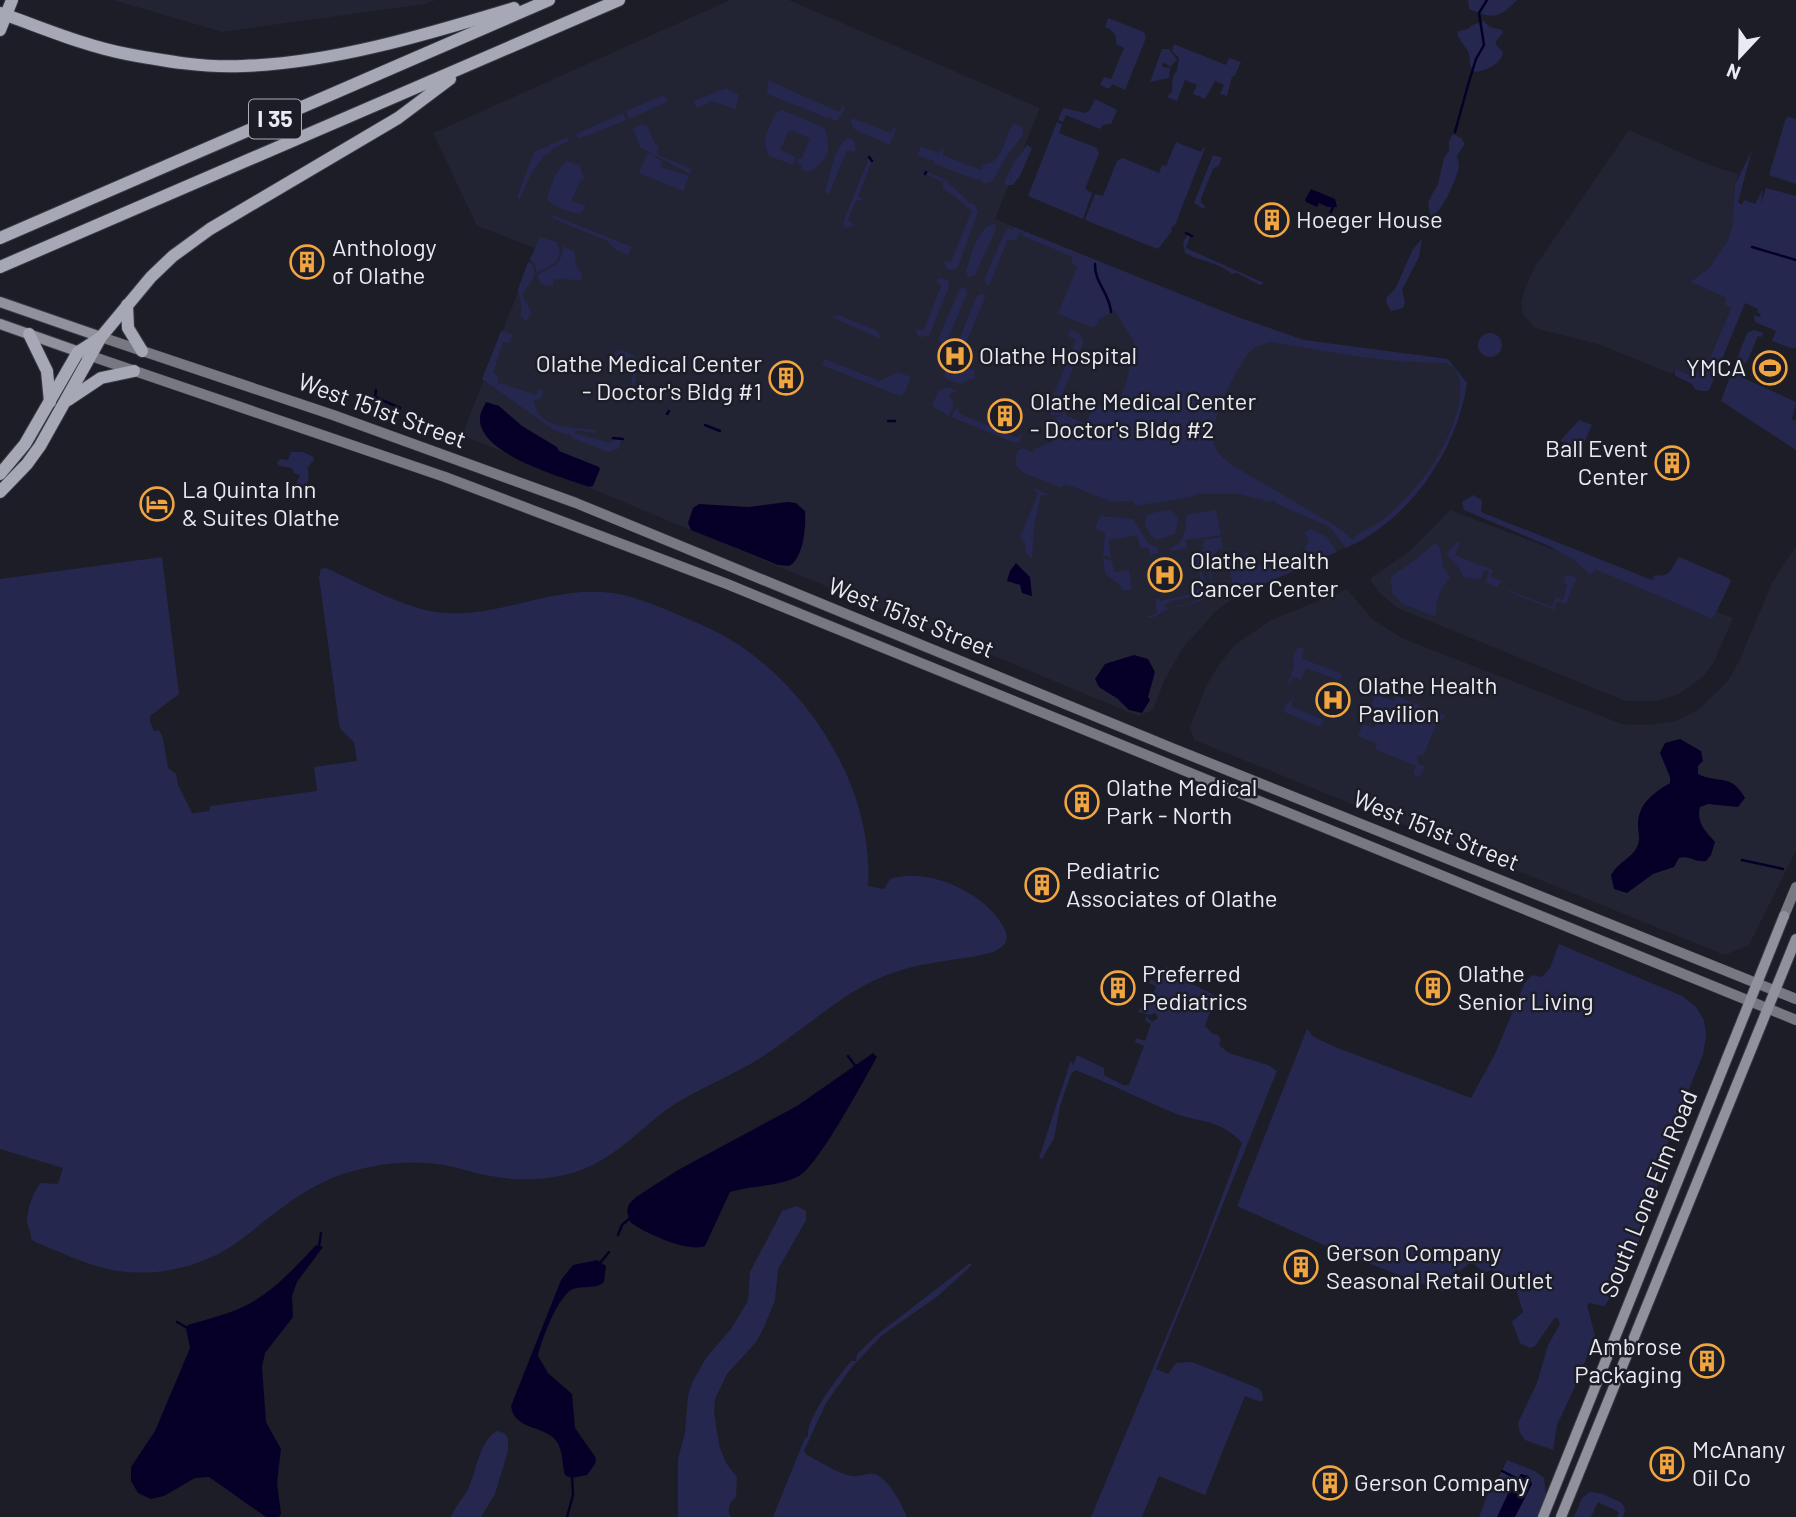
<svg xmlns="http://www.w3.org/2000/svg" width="1796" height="1517" viewBox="0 0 1796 1517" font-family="Barlow,sans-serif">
	<rect width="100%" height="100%" fill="#1c1d27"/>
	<g fill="#222333">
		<path d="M113,0H436L425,4L222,32Z"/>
		<path d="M730,0H789L1040,108L995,219L1187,298L1253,324L1306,341L1447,359L1465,380L1463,401L1435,466L1401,507L1352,545L1241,593L1216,611L1182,649L1165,679L1153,710L1138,716L462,435L535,248L477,226L433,133Z"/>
		<path d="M1629,130L1712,166L1739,174L1735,185L1732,226L1728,240L1710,267L1690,282L1727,298L1731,308L1703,374L1695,377L1676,369L1672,374L1669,373L1601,345L1535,328L1523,315L1521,303L1523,294L1534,268Z"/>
		<path d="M1450,510L1733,618L1714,662L1703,677L1679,694L1657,701H1625L1397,608L1380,593L1370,580L1373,576L1410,551Z"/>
		<path d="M1796,546V851L1749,945L1725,955L1194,740L1190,727L1206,686L1220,663L1236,644L1271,620L1347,589L1372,619L1402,638L1622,724L1648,725L1676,721L1699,709L1728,681L1740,659L1772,583Z"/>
	</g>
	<g fill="#26274f" fill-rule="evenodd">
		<path d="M1468,0H1517C1499,19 1493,19 1469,9Z"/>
		<path d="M1108,18L1144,32L1146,38L1125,90L1112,84L1109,89L1100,85L1104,77L1111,79L1124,48L1116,44C1117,34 1114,31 1105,27Z"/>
		<path d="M1483,21L1490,27L1502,30L1503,33L1496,41V45L1503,52C1502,64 1485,71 1475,72L1470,66L1469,53L1457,35L1458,31L1468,29L1471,26Z"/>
		<path d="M1174,44L1226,65L1229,58L1241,62L1235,75L1232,77L1227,96L1220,94L1224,85L1215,81L1205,99L1193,94L1197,85L1185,80L1177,101L1167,97L1172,92C1173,84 1170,77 1177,71L1179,58L1172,51Z"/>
		<path d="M1162,49H1169L1177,60L1170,67L1165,63L1162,64L1163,67L1170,68L1169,78L1150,82Z"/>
		<path d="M768,80L839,112L843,105L845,109L838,120H833L830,117H825L767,94Z"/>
		<path d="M726,88L739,95L736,109L712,101L697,108L694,101Z"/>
		<path d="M664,95L667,102L629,119L626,111Z"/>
		<path d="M1095,99L1117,110L1111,124L1103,125L1100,129L1066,115L1063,122L1058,120L1063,108L1085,113L1090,110Z"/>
		<path d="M782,110L825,128C831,152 830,159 808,172L802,170L803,166L797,162L799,158H802L810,138L789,130L780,150L796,157L793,165L769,156C760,141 769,127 776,113Z"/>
		<path d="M623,113L626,120L590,135L579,138L576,134Z"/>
		<path d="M1789,117L1796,119V184L1769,175L1786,118Z"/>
		<path d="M852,118L891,133L894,127H896L890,145L854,129L851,124Z"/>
		<path d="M1057,122L1062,125L1059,133L1097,148L1099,153L1085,189L1092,193L1083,219L1028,196Z"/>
		<path d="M642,124L647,125L655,144L659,146L657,155L692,169L690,174L640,147L633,128Z"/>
		<path d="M1013,124L1022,126L1023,135L1006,157L994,179L988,183H983L980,179L977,180L935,164L932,160L917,156L921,146L939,153L944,147L943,155L981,170L984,164C1003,164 1004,137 1013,124Z"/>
		<path d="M1453,134L1461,138L1465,144L1457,155C1457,159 1459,162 1459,166C1457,179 1443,209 1433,216L1430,215L1428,202L1438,184L1444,158L1449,151V141Z"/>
		<path d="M568,137L569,141C540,152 531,172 520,199L517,198L534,152Z"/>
		<path d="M848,138L854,141L856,149L854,152L847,150L829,194L825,192C831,177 832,148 848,138Z"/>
		<path d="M1176,142L1201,152L1203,148H1205L1175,225L1171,228L1172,231L1158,249L1085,220L1095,194L1103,196L1117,161L1123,158L1159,173L1162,165L1166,166Z"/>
		<path d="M1027,145L1032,148L1020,176L1013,185H1006L1004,182L1013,164Z"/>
		<path d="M1752,150L1738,202L1742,205L1744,200L1755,204L1763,189L1761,204L1766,188L1796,196V347L1794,349L1772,341L1776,331L1755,322L1754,315L1760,317L1761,314L1757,312L1758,309L1745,303L1710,388L1708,391H1701L1695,389L1692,384L1676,376L1674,373L1676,369L1695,377L1696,372L1703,374L1731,308L1724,304L1727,298L1690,282L1710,267L1728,240L1732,226L1735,185Z"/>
		<path d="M648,152L662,162L661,167L689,176L683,191L639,173Z"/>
		<path d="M1213,155L1222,158L1219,165L1213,169L1201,198V203L1205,206L1204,209L1194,203Z"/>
		<path d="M869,158L872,161L858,196L864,201L856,200L848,220L854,225L848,228L844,226V220Z"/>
		<path d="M566,161L579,165L585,179L580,181L571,201L586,205L581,213C570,213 552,207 547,198L555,175Z"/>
		<path d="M928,172L944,179L967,200L968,203L974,204L978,211L958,267L954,270L947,269L944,261L951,262L972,210C961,205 956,195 943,189V182L927,175Z"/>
		<path d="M553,215L632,247L628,255L616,250L607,241L552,218Z"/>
		<path d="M995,224L996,229L975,275L968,277L966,271C971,257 978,225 995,224Z"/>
		<path d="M1011,225L1010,229L1012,231L1014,227L1235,316L1304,340L1448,359L1467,383C1457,450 1410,520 1346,548L1330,527L1277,504L1274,500L1271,502L1239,494H1201L1199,492L1195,496L1135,506L1133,501L1112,502L1066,484L1061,488L1024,473L1015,464L1017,463L1015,458L1018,450L1023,448L1032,452L1036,448L1052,442L1057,429L1053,419L1063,414L1052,416L1048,408L1076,340L1068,336L1070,329L1081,335L1083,343L1057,407L1065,411L1066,415L1085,424L1093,407L1097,405L1109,411L1116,410L1127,380L1134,342L1114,310L1101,318L1094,328L1058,314L1077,267L1071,263L1073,257L1023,236L1020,232L1016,241L1008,239L989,286L985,284V278L1005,232ZM1271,342C1329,352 1386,363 1445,363C1480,375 1447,442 1434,463C1423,480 1407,498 1392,512C1381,523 1365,529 1352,539L1336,526L1232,465C1223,458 1215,452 1213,440C1210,422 1238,363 1251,351C1256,346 1264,344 1271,342Z"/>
		<path d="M1188,235L1190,236L1186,248L1264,283L1260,285L1237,273L1232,274C1221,263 1199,261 1185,253L1183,242Z"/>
		<path d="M540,237L557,242L560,254L555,263L537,273L535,265L530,259Z"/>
		<path d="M1422,239L1419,257L1402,290L1405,302L1403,308L1391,311L1386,302L1387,297L1395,289L1413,249Z"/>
		<path d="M563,246L575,252L576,266L582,274L581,281L566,279L565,277L564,279L551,280L554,281L553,286L541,284L537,276C552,264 561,269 563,246Z"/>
		<path d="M528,262L533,265L535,275L522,295L532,313L526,321L520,316L522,308L518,289Z"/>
		<path d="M940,278L948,280L949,287L929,336H923L922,338L917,335L916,329L924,330L941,286L936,281Z"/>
		<path d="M960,288H965L967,294L945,345L938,340Z"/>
		<path d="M980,294L986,295L964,348H956L976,297Z"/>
		<path d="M839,315L878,331L881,339L831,317Z"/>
		<path d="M1754,330L1763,333L1762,337L1758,336L1746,364L1744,363L1741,369L1734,366L1747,333Z"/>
		<path d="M501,331L513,334L510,343L503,342L493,373L499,377L497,385L500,383L536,395L538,389H541L543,392L541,399L534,400C536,430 575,427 595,430V433L575,430V433L610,443L618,438L622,439L618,449L608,452L571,437L570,434H565L554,430L482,379Z"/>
		<circle cx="1490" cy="345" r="12"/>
		<path d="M621,350L632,354L638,361L634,389L630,393H625L623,389H630L634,369L627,367L628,359L615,357V351Z"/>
		<path d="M825,359L880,381L898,372L911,377L904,394L900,396L822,365Z"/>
		<path d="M954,361L974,370L975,378L960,384L946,379L944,375L949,364Z"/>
		<path d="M1733,368L1743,373L1741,377L1796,402L1792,419L1796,421V450L1721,401Z"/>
		<path d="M947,387L958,391L949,394L954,405L949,416L932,406L938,391Z"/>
		<path d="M957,407L960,414L1016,437L1023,434L1020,441L1015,443L951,417Z"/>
		<path d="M1579,420L1592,425L1582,447L1560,441Z"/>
		<path d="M291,452H303L314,457L313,461L308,467C308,478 311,483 300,490L295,486L300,475L294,473L292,468L279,466L277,462L281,459L288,460Z"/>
		<path d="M1035,488L1048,495H1041L1034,526L1032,558L1026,554L1025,542L1020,538L1038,493L1033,490Z"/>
		<path d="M1473,495L1482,500L1481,512L1652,580L1655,575C1672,578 1671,567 1679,557L1728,578L1731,581L1714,617L1711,618L1595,569L1592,574H1589L1574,560L1549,546L1464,510L1462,502Z"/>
		<path d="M1170,510L1178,518L1175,534L1157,540L1151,536L1145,525L1146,516L1152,513Z"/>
		<path d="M1216,510L1221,535L1186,540L1187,548L1171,551L1170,548C1186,543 1185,528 1187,515Z"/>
		<path d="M1101,516L1133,519L1149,544L1158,548L1159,553L1150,555L1148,547L1140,548L1137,535L1109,540L1111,558L1103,555L1105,532L1095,529L1098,520Z"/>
		<path d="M1311,529L1327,537L1337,552L1239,595L1232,582L1228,563L1244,558L1245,551L1248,553L1246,560L1275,570L1278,564L1287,563L1295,557L1301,559L1309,538L1304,533Z"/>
		<path d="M1221,537L1223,548L1218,549L1211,564L1198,566L1197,557L1202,556L1204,540Z"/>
		<path d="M1457,542L1460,543L1455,555L1493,570L1491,576L1502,581L1497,587L1485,582L1489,572L1485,569L1480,580L1463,577L1459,567L1447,556L1448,552Z"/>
		<path d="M1435,543L1440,547L1443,567L1450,577C1440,589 1436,599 1436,614L1433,616L1402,603L1393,594L1390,580L1393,575L1417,559Z"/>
		<path d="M162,557L179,694L150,716V721L154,731L159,730L163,738L168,768L176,774L178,785L192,813L210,811V806L317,791L314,767L357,761L354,742L341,730L339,724L319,577L321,569L326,568C359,583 409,611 444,613C501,617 555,585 612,593C633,596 652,604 672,612C695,622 718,631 739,645C815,696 874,793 868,886L884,889L890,879C928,866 989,894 1005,930C1010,942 1004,947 993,952C973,958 953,959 932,963C908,967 885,974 863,986C826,1007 794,1037 757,1060C728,1078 694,1090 666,1110C637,1132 617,1156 581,1170C553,1180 521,1182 491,1176C473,1173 456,1166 437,1164C406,1160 376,1164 346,1173C306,1186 276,1212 243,1238C205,1268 150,1280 104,1268C80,1262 58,1251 35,1242L31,1239C31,1232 28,1227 27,1222C27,1210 33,1191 41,1183L58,1184L63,1168L0,1149V579Z"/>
		<path d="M1103,558L1112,561L1114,572L1129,570L1132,589L1123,591L1119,584L1105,574Z"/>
		<path d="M1210,566C1218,604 1198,602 1169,609C1159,612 1157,620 1145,617L1157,614L1155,599H1160L1161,601L1187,595L1202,587L1198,568H1200L1205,580C1203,604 1176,594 1164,606L1168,608L1176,607L1177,605H1186L1198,599H1201L1211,589L1209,581L1211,580L1207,567Z"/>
		<path d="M1566,575L1577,577L1566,604L1557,601L1554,610L1508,591L1509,590L1552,607L1556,597L1563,600L1567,585L1563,582Z"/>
		<path d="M1298,647L1304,649L1301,658L1342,674L1340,681L1306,668L1301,680L1293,676L1290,684L1288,683L1294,666L1293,655Z"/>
		<path d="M1296,689L1291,706L1324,720L1321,727L1284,712L1286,704L1291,701Z"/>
		<path d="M1375,694L1394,701L1396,696L1446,716L1436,725L1424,754L1417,756L1418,764L1425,766L1420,776L1413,775L1416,766L1375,749L1377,744L1358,736L1363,724L1374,728L1382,710L1371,706Z"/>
		<path d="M1559,944L1682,996L1696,1007L1704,1020L1706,1036L1703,1054L1658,1168L1657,1193L1623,1282C1614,1287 1611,1299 1604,1306L1589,1303L1587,1306L1595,1335L1579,1378L1557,1425L1553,1450L1525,1440L1520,1433L1518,1423L1537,1383L1548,1345L1560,1324L1558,1318L1554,1319L1535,1346L1530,1348L1520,1343L1512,1322L1523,1312L1516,1289L1503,1284L1500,1277L1492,1270L1484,1273L1474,1264H1469L1460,1271L1456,1270L1443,1292L1337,1251L1237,1206L1307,1029L1314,1037L1335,1047L1471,1098L1496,1052L1524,984L1532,975L1542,977L1550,968Z"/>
		<path d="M1166,967L1193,977L1192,984L1216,996L1205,1026L1213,1034L1218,1035L1221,1040L1219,1045L1229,1053L1268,1065L1277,1071L1156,1369L1168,1374L1176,1363L1192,1362L1258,1388L1262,1392L1263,1400L1261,1402L1245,1396L1205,1495L1159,1476L1142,1517H1091L1201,1253L1242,1143C1221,1119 1200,1123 1174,1113C1141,1099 1109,1083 1075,1070L1071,1074L1060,1106L1054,1138L1042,1159L1039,1158L1070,1063L1072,1061L1073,1066L1077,1055L1104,1068V1075L1123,1085H1129L1144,1046L1135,1042L1136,1038L1145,1041L1151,1024L1145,1021L1146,1016L1152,1022L1158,1018L1155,1013L1149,1015L1138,1012L1140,1008L1147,1010L1156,986L1149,983L1150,979L1158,982L1161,972Z"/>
		<path d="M796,1206L806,1211V1220L778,1269L775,1300L764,1327L756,1342L727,1374L715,1399L714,1411L719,1445L726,1463L737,1477L736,1497C730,1501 726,1511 731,1517H678V1459L685,1433L688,1396L692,1383L706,1358L731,1329L748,1301L750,1272L782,1211Z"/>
		<path d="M970,1263L972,1265L938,1296L881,1336L852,1367L826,1403L804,1451L807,1455C821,1462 836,1473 852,1476C859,1477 867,1473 874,1474C888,1477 902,1505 907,1517H773L805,1438L808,1437C805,1419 839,1376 851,1361H856L857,1354L878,1334Z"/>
		<path d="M497,1431L504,1433L508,1438V1451L495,1494L481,1517H451C455,1506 464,1498 469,1487C476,1471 480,1440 497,1431Z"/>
		<path d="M1507,1460L1535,1471L1544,1478L1546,1495L1537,1517H1479L1488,1493H1491Z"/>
		<path d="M1590,1492L1603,1494L1622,1503L1625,1509L1623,1517H1617L1619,1512L1598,1502L1591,1517H1574L1582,1498Z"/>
	</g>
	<g fill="#060029">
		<path d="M1311,189L1335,199L1337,207H1328L1319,203L1317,207L1306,202L1305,200Z"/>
		<path d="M486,402L499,406L522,426L557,447L559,451L599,467L600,469L593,486L589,487C562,477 478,454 480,418C480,412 484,407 486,402Z"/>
		<path d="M787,502L796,503L805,511C806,527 804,558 789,566L778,565L691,530L688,523L693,508L699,504L748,507Z"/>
		<path d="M1016,563L1030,577L1032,596L1022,593L1020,585L1007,581L1010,571Z"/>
		<path d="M1134,655L1148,659L1155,672L1148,697L1150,700L1142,713L1129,710L1118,699L1099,687L1095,679L1105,664Z"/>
		<path d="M1680,739L1701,751L1703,761L1698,766V774C1719,784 1731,773 1745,798L1738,807L1708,804L1700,807C1696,822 1705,831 1715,842L1711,855L1706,861C1696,863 1689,855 1679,858L1674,867L1653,874L1627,893L1614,889L1611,875C1618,862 1632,858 1637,847C1641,839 1638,833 1638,825C1638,804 1653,793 1670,783V777L1660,753L1665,743Z"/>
		<path d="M873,1053L877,1057C864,1080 818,1166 799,1176C779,1187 752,1185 730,1192L705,1246C689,1253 644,1233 630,1222L627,1211L629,1204L636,1197L678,1170L797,1106Z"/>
		<path d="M316,1245L323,1247L297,1282L292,1296L293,1317L265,1353L262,1367L266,1422L281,1449L277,1483L281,1514L279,1517H266L209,1477L195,1478L164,1496L151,1499L138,1493L131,1481V1467L155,1431L190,1348L186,1328L188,1325C204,1320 220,1316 236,1310C268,1297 293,1270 316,1245Z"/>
		<path d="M597,1260L606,1266L604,1282C595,1290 584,1285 573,1289C558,1295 541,1341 538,1356L548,1373L572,1394L575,1428L596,1458L595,1464L587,1475L571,1478L565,1475C562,1465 563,1451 557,1442C546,1425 514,1431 511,1406L561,1280L573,1265Z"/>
		<path d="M1521,1474L1529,1476L1532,1484L1515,1517H1497L1513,1483Z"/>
	</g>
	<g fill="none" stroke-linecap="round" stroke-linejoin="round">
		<g stroke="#060029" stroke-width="2.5">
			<path d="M1455,132L1468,85L1476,59L1484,45L1479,13L1487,0"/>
			<path d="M869,157L872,161"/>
			<path d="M925,174L926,172"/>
			<path d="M1330,214L1333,207"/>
			<path d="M1186,233L1192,236"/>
			<path d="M1752,247L1796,260"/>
			<path d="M1095,264C1094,282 1110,294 1111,312"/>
			<path d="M376,390L375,397L400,408"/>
			<path d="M667,414L669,411"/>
			<path d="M888,421H895"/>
			<path d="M705,425L720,431"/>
			<path d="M613,438L623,439"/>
			<path d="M1742,860L1783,869"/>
			<path d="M848,1056L856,1067"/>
			<path d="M618,1235L622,1225L630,1218"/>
			<path d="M319,1247L321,1233"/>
			<path d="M600,1263L609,1252"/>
			<path d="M177,1322L189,1329"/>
			<path d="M1502,1471L1516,1478"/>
			<path d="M567,1517L573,1495L572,1475"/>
		</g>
		<defs>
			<g id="secondary">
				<path d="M101,337L333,415L576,503L1172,748L1796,999"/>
				<path d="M91,356L445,477L727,584L1796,1020"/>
				<path d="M1784,916L1796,887"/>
			</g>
			<g id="primary">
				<path d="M0,302L101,337"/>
				<path d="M0,324L85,354"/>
				<path d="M1543,1517L1784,916"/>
				<path d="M1561,1517L1796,939"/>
			</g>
			<g id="highway">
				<path d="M0,13C41,27 84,46 127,54C165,61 204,68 243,66C333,63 428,34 514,8"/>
				<path d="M0,30L12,0"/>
				<path d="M0,238L549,0"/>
				<path d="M0,267L619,0"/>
				<path d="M127,305L128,328L142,351"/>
				<path d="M29,334L47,371L50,402"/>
				<path d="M68,400L101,378L134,371"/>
				<path d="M0,474L25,444L78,352L100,338"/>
				<path d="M0,492L27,464L40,446L101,337L151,277L173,256L210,229L398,118L450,79"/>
			</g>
		</defs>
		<use href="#secondary" stroke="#393a43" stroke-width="11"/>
		<use href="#primary" stroke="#393a43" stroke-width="12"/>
		<use href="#highway" stroke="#393a43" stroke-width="14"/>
		<use href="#secondary" stroke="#777881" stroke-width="10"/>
		<use href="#primary" stroke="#90919d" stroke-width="10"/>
		<use href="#highway" stroke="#a6a8b6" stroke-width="12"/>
	</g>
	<defs>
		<symbol id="building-ring" viewBox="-11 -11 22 22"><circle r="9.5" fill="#1c1d27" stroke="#f1a540" stroke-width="1.5"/><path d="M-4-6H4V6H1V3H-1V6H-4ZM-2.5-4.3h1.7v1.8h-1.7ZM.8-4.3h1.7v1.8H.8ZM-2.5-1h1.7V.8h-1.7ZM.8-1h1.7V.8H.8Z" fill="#f1a540"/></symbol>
		<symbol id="hospital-ring" viewBox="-11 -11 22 22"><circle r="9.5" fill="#1c1d27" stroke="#f1a540" stroke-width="1.5"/><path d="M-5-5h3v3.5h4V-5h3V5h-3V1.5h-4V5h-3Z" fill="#f1a540"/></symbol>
		<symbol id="stadium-ring" viewBox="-11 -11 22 22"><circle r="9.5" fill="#1c1d27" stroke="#f1a540" stroke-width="1.5"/><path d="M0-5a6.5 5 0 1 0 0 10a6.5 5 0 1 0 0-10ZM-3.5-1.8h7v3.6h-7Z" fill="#f1a540"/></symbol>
		<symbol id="hotel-ring" viewBox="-11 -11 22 22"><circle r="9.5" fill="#1c1d27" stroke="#f1a540" stroke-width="1.5"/><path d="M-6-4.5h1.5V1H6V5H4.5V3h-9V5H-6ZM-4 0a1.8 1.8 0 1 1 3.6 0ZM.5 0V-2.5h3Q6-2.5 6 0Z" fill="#f1a540"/></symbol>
	</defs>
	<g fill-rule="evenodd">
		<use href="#building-ring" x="1253" y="201" width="38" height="38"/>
		<use href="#building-ring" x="288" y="243" width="38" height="38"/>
		<use href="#hospital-ring" x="936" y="337" width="38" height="38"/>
		<use href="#stadium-ring" x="1751" y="349" width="38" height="38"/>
		<use href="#building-ring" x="767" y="359" width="38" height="38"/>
		<use href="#building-ring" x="986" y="397" width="38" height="38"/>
		<use href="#building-ring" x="1653" y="444" width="38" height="38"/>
		<use href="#hotel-ring" x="138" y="485" width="38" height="38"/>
		<use href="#hospital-ring" x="1146" y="556" width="38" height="38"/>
		<use href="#hospital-ring" x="1314" y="681" width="38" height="38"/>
		<use href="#building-ring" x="1063" y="783" width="38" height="38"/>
		<use href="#building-ring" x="1023" y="866" width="38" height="38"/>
		<use href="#building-ring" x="1099" y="969" width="38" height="38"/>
		<use href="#building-ring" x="1414" y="969" width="38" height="38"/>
		<use href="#building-ring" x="1282" y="1248" width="38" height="38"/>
		<use href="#building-ring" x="1688" y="1342" width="38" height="38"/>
		<use href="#building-ring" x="1648" y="1445" width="38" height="38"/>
		<use href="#building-ring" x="1311" y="1464" width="38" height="38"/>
	</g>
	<g text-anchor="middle" stroke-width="5" stroke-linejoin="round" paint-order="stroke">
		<rect fill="#1c1d27" stroke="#acadb5" stroke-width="2" x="249" y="99.5" width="52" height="39" rx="5"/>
		<g font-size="23" font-weight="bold" fill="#eaebf2">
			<text x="275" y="127">I 35</text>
		</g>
		<g font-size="24" fill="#eaebf2" stroke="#1c1d27" text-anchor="start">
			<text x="1296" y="228">Hoeger House</text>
			<text x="332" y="256">Anthology<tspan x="332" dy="28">of Olathe</tspan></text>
			<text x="979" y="364">Olathe Hospital</text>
			<text x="762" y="372" text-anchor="end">Olathe Medical Center<tspan x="762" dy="28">- Doctor's Bldg #1</tspan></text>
			<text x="1746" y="376" text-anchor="end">YMCA</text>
			<text x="1030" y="410">Olathe Medical Center<tspan x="1030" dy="28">- Doctor's Bldg #2</tspan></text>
			<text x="1648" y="457" text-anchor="end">Ball Event<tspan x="1648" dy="28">Center</tspan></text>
			<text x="182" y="498">La Quinta Inn<tspan x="182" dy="28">&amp; Suites Olathe</tspan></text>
			<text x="1190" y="569">Olathe Health<tspan x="1190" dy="28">Cancer Center</tspan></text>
			<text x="1358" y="694">Olathe Health<tspan x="1358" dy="28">Pavilion</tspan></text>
			<text x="1106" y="796">Olathe Medical<tspan x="1106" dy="28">Park - North</tspan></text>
			<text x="1066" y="879">Pediatric<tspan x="1066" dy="28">Associates of Olathe</tspan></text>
			<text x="1142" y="982">Preferred<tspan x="1142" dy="28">Pediatrics</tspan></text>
			<text x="1458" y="982">Olathe<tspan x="1458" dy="28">Senior Living</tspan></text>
			<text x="1326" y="1261">Gerson Company<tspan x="1326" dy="28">Seasonal Retail Outlet</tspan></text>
			<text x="1682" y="1355" text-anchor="end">Ambrose<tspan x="1682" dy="28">Packaging</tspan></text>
			<text x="1692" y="1458">McAnany<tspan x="1692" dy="28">Oil Co</tspan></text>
			<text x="1354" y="1491">Gerson Company</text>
		</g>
		<g font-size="24" fill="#eaebf2" stroke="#1c1d27">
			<text transform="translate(382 411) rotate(20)" y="8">West 151st Street</text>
			<text transform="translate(911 618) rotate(22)" y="8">West 151st Street</text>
			<text transform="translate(1436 831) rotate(22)" y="8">West 151st Street</text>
			<text transform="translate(1649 1194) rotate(-68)" y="8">South Lone Elm Road</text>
		</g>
	</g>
	<g transform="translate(1740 56) rotate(202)" stroke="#1c1d27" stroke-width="5" paint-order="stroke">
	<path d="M0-5L12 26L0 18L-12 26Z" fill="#eaebf2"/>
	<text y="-10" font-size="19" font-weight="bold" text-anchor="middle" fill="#eaebf2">N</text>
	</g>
</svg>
